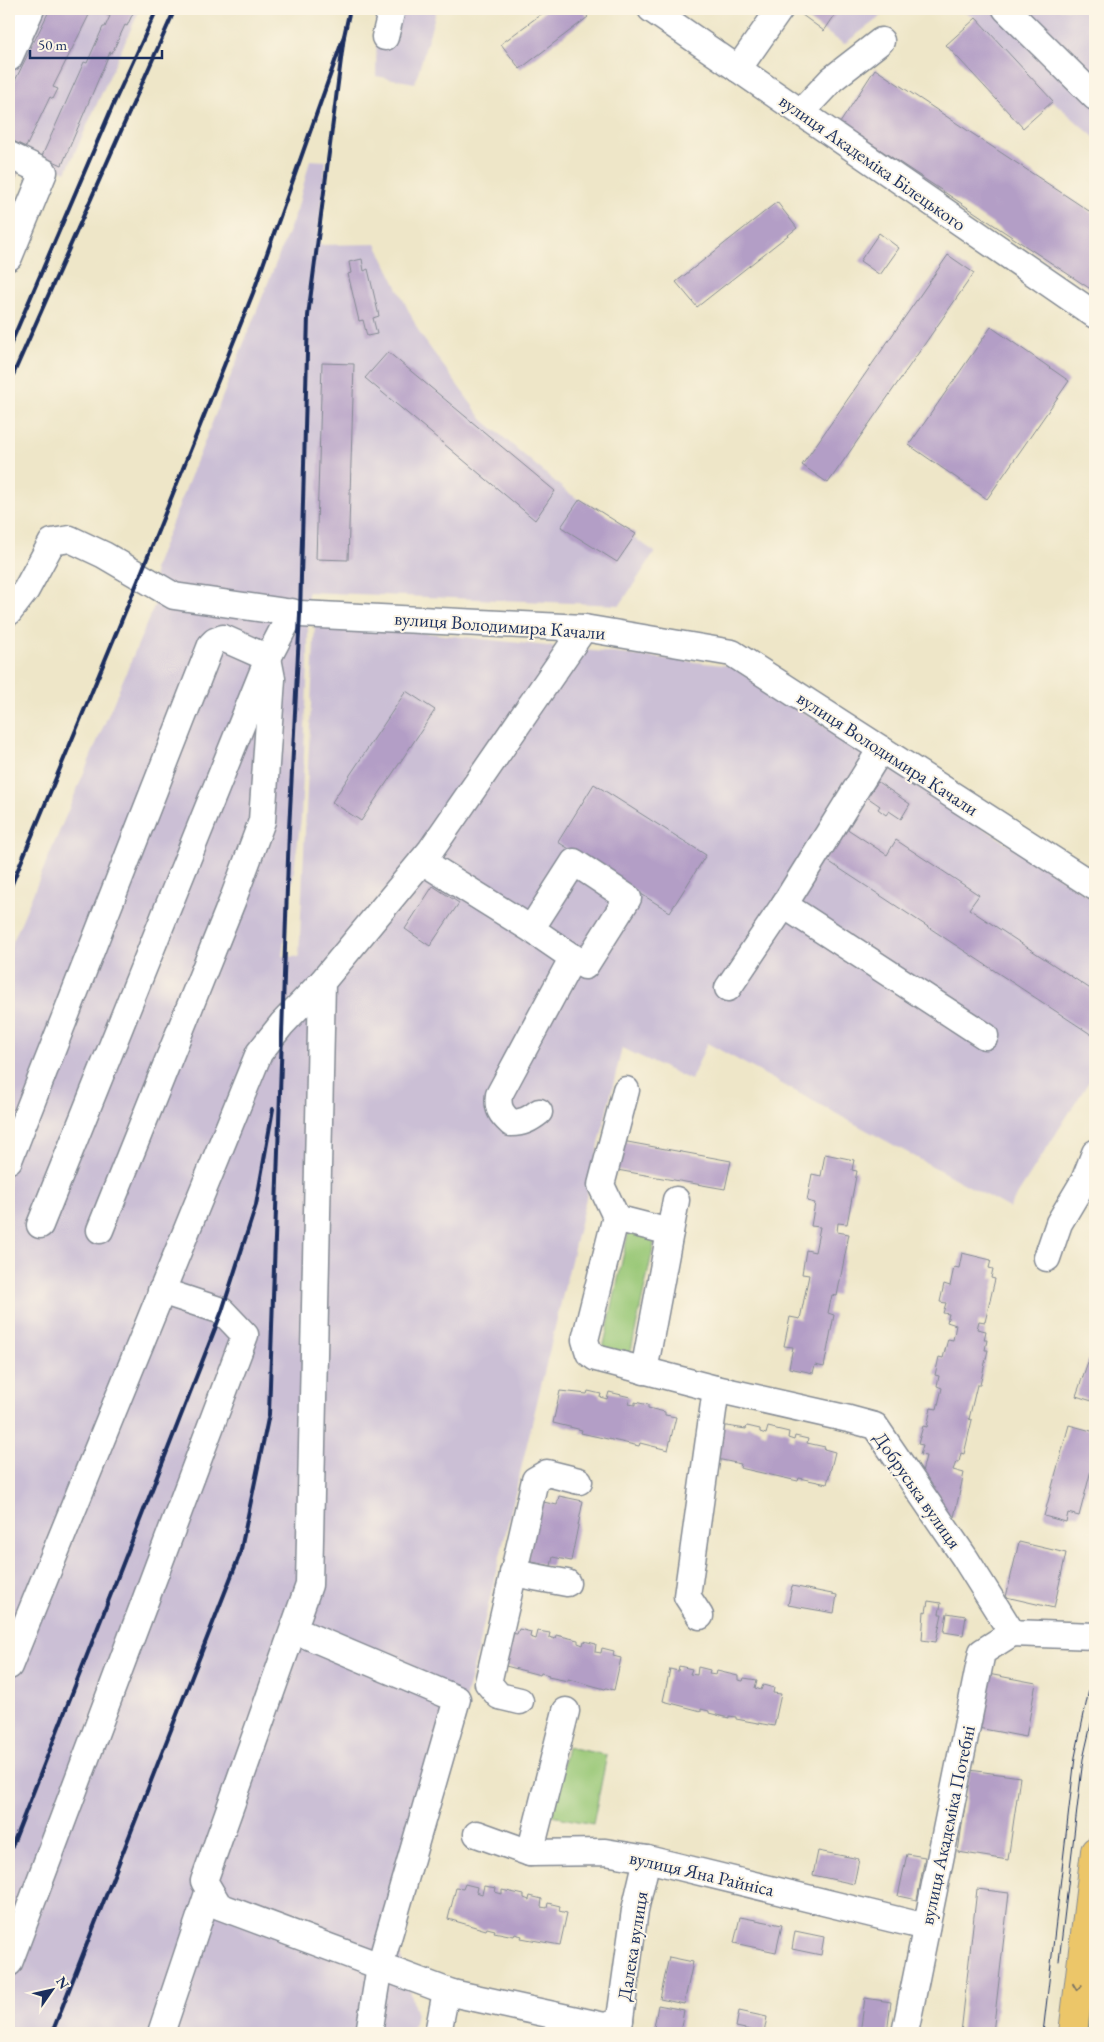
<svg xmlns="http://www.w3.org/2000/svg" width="1104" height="2042" viewBox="0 0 1104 2042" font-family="'EB Garamond',serif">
	<rect width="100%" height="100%" fill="#fcf5e5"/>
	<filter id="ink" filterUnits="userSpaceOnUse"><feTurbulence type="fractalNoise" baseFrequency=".02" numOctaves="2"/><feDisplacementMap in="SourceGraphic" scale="10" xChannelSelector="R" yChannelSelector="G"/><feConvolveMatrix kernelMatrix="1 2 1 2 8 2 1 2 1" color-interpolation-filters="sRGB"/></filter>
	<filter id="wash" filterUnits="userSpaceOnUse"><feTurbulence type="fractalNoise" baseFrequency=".0096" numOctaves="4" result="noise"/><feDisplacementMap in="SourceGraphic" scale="20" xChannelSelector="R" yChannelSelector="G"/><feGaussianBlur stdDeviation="1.12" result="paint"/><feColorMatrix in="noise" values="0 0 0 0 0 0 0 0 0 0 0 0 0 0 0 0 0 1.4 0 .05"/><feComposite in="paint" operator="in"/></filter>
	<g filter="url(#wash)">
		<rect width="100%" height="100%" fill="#eee6c8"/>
		<g fill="#cbbfd5">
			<path d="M9,9H140L66,172L9,145Z"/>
			<path d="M377,9H437L415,83L376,76Z"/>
			<path d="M791,9H891L844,44Z"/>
			<path d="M957,9H1095V138L1053,101L976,18Z"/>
			<path d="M310,160L326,161L317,245L376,244L420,334L483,420L566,491L655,552L620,605L308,592V662L301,819L282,956L299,957L315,621L732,666L1095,900V1072L1009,1208L707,1043L691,1080L622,1048L473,1669L399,1951L416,2012L412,2033H9V951L157,599L154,568L297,210Z"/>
		</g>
		<g fill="#98c776" stroke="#5a7b6a">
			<path d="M629,1229L656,1235L630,1355L603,1349Z"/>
			<path d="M567,1747L607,1755L593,1824L552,1816Z"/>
			<path d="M1095,1935V2033H1083Z"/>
		</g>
		<g id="blocks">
			<g fill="#b39ec6">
				<path d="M50,9H92L53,87L58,89L53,99L50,97L26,147L9,139V93Z"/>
				<path d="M110,9H124L133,13L127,26L125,25L112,53L110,52L62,165L42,156L84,62L87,63L103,27H105L110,16L107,15Z"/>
				<path d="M548,9H581L588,17L520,69L501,44Z"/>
				<path d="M794,9H839L824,31Z"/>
				<path d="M976,18L1053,101L1023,128L946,45Z"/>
				<path d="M875,69L1095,215V292L840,123Z"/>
				<path d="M9,169L18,173L9,195Z"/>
				<path d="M777,202L797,228L697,307L676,282Z"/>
				<path d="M879,233L899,248L880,275L860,261Z"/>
				<path d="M948,255L974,273L828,483L802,465Z"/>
				<path d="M362,259L364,271L368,269L379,316L373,318L377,334L367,336L363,320L359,321L348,274L351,273L349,262Z"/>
				<path d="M991,327L1069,381L987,499L909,445Z"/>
				<path d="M388,352L555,491L535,520L365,378Z"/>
				<path d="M322,363L354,364L348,560L316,559Z"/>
				<path d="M580,499L636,534L617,562L561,527Z"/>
				<path d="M406,691L435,710L361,821L332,802Z"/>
				<path d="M878,782L910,804L901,819L889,811L886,815L878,809L880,806L867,797Z"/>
				<path d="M594,784L706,855L670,912L558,842Z"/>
				<path d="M846,828L887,855L896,840L979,895L969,909L1095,992V1037L825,859Z"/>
				<path d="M433,886L459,903L430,946L405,929Z"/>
				<path d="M622,1141L731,1161L725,1189L617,1170Z"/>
				<path d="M825,1154L854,1160L852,1170L857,1171L847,1224L838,1223L837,1232L849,1234L837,1296L832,1295L828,1313L834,1315L824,1367L815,1365L813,1373L789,1368L793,1347L784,1346L790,1317L800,1319L809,1275L802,1274L806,1250L815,1252L820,1227L811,1226L815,1203L807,1201L812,1174L821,1176Z"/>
				<path d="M962,1253L991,1260L989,1268L993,1269L991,1278L995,1279L985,1322L979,1321L977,1329L986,1331L984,1340H987L985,1350H988L980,1385H977L969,1419L972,1420L964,1454L961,1453L959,1462H956L953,1470L964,1473L954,1517L937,1513L919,1484L926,1456L920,1455L923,1445L918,1444L923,1426L927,1427L931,1408L937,1409L942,1388L937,1386L939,1376L935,1375L939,1357L943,1358L948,1339L953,1340L956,1325L947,1322L949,1314L943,1313L946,1303L940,1302L944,1284L950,1286L954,1267L959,1268Z"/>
				<path d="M1095,1342V1402L1076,1396Z"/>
				<path d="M560,1391L587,1394L588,1391L601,1394L600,1397L607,1399L609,1392L630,1397L628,1404L635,1405V1402L648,1405V1408L665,1412V1415L676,1417L668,1450L640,1443L639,1446L581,1433L582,1430L553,1423Z"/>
				<path d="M720,1425L746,1429L747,1426L760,1429V1432L766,1434L768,1427L789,1432L788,1438L794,1440L795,1436L808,1439L807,1443L825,1447L824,1449L835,1452L827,1484L799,1478L798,1481L740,1468L741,1464L712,1458Z"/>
				<path d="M1069,1425L1095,1432V1455L1079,1516L1068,1513L1066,1522L1044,1516Z"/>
				<path d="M559,1496L583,1501L571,1561L553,1557L551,1566L527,1561L539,1501L557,1505Z"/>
				<path d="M1019,1542L1066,1553L1054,1608L1006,1597Z"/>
				<path d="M792,1586L837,1595L834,1613L788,1605Z"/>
				<path d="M928,1601L941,1603L939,1614H942L936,1642L922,1640L924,1611L926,1612Z"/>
				<path d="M947,1613L966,1616L963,1635L944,1632Z"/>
				<path d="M519,1629L531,1632L530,1637L536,1639L538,1631L550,1633L549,1637L555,1639L556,1635L578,1640V1643L583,1645L584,1641L596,1644L595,1652L601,1653L602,1648L614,1651L613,1656L621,1658L614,1690L606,1688L605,1689L568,1679V1681L548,1677L549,1675L541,1673L540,1675L502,1665L509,1633L517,1634Z"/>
				<path d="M679,1666L692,1669L690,1674L697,1675L698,1667L710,1670L709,1674L716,1675L717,1671L738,1676V1680L743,1681L744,1678L757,1680L755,1688L761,1690L763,1685L774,1688L773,1693L781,1694L774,1726L736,1719V1717L729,1716V1718L709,1713V1711L701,1709V1711L663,1701L670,1669L678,1671Z"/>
				<path d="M988,1674L1036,1683L1026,1737L978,1728Z"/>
				<path d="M970,1770L1020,1777L1008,1860L958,1852Z"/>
				<path d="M818,1851L859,1859L854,1884L813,1875Z"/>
				<path d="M907,1854L925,1857L917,1900L898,1896Z"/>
				<path d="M465,1884L477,1887L476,1892L482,1894L484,1886L496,1888L495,1892L502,1894V1890L524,1895V1898L529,1900L530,1896L542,1899L541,1907L547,1908L548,1903L560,1906L559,1911L567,1913L560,1945L521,1938L522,1936L515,1934L514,1936L494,1932L495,1930L487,1928L486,1930L448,1919L456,1888L463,1889Z"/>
				<path d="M977,1889L1009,1893L993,2033H961Z"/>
				<path d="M740,1917L782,1925L776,1952L734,1943Z"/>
				<path d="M795,1931L824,1937L821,1955L792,1949Z"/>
				<path d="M669,1957L693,1962L684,2004L660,1999Z"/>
				<path d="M865,1998L891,2002L887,2033H860Z"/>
				<path d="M658,2005L684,2010L680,2033H653Z"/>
				<path d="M739,2011L767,2017L764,2033L736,2027Z"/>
			</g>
		</g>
	</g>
	<g filter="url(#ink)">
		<use href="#blocks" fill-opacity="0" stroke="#848a93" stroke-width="1"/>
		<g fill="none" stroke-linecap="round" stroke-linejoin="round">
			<defs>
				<g id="minor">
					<path d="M651,9L1095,315"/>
					<path d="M1006,9L1095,97"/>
					<path d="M385,37L392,9"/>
					<path d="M9,58L31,9"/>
					<path d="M738,69L780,9"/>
					<path d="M801,112L832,79L881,41"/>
					<path d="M9,155L44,172L9,257"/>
					<path d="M9,612L26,590L52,542L70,539L104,555L174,596L300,614L584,628L732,653L1095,887"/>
					<path d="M422,861L531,929L585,966L628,898L574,862L531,929"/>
					<path d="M784,905L985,1036"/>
					<path d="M728,988L784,905L881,749"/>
					<path d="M539,1112C530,1119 523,1123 511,1123C501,1114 497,1108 499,1095L573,957"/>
					<path d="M9,1160L211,645L215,641L223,638L268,658L272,679L262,821L233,899L100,1230"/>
					<path d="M618,1221L601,1185L626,1090"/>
					<path d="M40,1225L270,654L292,612"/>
					<path d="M670,1232L623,1220L614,1224L585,1340L589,1353L596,1358L716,1389L849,1419L875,1426L965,1558L1012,1633L1095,1636"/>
					<path d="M1047,1258L1059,1223L1084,1181L1095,1153"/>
					<path d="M644,1371L676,1200"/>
					<path d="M513,1573L567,1583"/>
					<path d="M700,1616L687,1596L716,1389"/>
					<path d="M294,1630L457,1699L380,1966L369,2033"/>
					<path d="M9,1666L259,1053L282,1024L322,982"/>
					<path d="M520,1701L499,1696L488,1683L535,1480L547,1473L579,1481"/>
					<path d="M477,1834L530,1853L605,1852L647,1859L926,1927"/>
					<path d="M530,1853L566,1711"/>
					<path d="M9,1963L245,1335L222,1311L161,1291"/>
					<path d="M452,1993L219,1906L204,1881L309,1585L322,982L431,850L584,628"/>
					<path d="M161,2033L209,1890"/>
					<path d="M438,2033L444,2002L452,1993L604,2026L613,2024L620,2020"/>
					<path d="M618,2033L635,1910L647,1859"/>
					<path d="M905,2033L982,1652L1012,1633"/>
				</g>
				<path id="major" d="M1073,2033L1095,1851"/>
			</defs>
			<use href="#minor" stroke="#848a93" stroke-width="29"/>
			<use href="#major" stroke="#848a93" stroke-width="30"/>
			<use href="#minor" stroke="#fff" stroke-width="26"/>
			<use href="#major" stroke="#ecc669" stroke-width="28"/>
			<g stroke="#1b2f5e" stroke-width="1">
				<path d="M1059,1961L1083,1759L1095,1707"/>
				<path d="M1043,2033L1075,1757L1095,1661"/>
			</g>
			<g stroke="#1b2f5e" stroke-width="4">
				<path d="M9,348L113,105L157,9"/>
				<path d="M9,384L175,9"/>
				<path d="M9,891L140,576L253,293L344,36L350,9"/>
				<path d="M9,1854L222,1311L256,1205L273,1109"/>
				<path d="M52,2033L240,1554L269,1414L289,830L300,614L308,316L344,36"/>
			</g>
		</g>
		<defs><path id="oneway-chevron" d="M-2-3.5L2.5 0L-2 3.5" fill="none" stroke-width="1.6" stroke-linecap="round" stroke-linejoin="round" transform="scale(1.25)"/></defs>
		<use stroke="#797363" href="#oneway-chevron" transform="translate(1077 1987) rotate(98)"/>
	</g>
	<g text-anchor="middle" stroke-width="4" stroke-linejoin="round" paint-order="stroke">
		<g font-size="19" fill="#1b2f5e" stroke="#fcf5e5">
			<text transform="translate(873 162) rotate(35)" y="7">вулиця Академіка Білецького</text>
			<text transform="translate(500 625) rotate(4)" y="7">вулиця Володимира Качали</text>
			<text transform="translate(888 753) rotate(33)" y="7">вулиця Володимира Качали</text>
			<text transform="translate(918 1490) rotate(55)" y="7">Добруська вулиця</text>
			<text transform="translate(947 1825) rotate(-78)" y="7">вулиця Академіка Потебні</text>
			<text transform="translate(702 1873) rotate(13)" y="7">вулиця Яна Райніса</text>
			<text transform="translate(632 1946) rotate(-81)" y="7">Далека вулиця</text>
		</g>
	</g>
	<rect width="1104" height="2042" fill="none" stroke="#fcf5e5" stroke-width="30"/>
	<g transform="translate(52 1990) rotate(56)" stroke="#fcf5e5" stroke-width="4" paint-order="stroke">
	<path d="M0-4L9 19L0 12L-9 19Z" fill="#1b2f5e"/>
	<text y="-8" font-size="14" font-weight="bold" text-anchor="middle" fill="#1b2f5e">N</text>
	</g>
	<path d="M30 50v8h132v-8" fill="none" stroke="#1b2f5e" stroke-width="2.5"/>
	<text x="38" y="50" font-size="15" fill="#1b2f5e" stroke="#fcf5e5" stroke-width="4" paint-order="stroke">50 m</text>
</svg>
